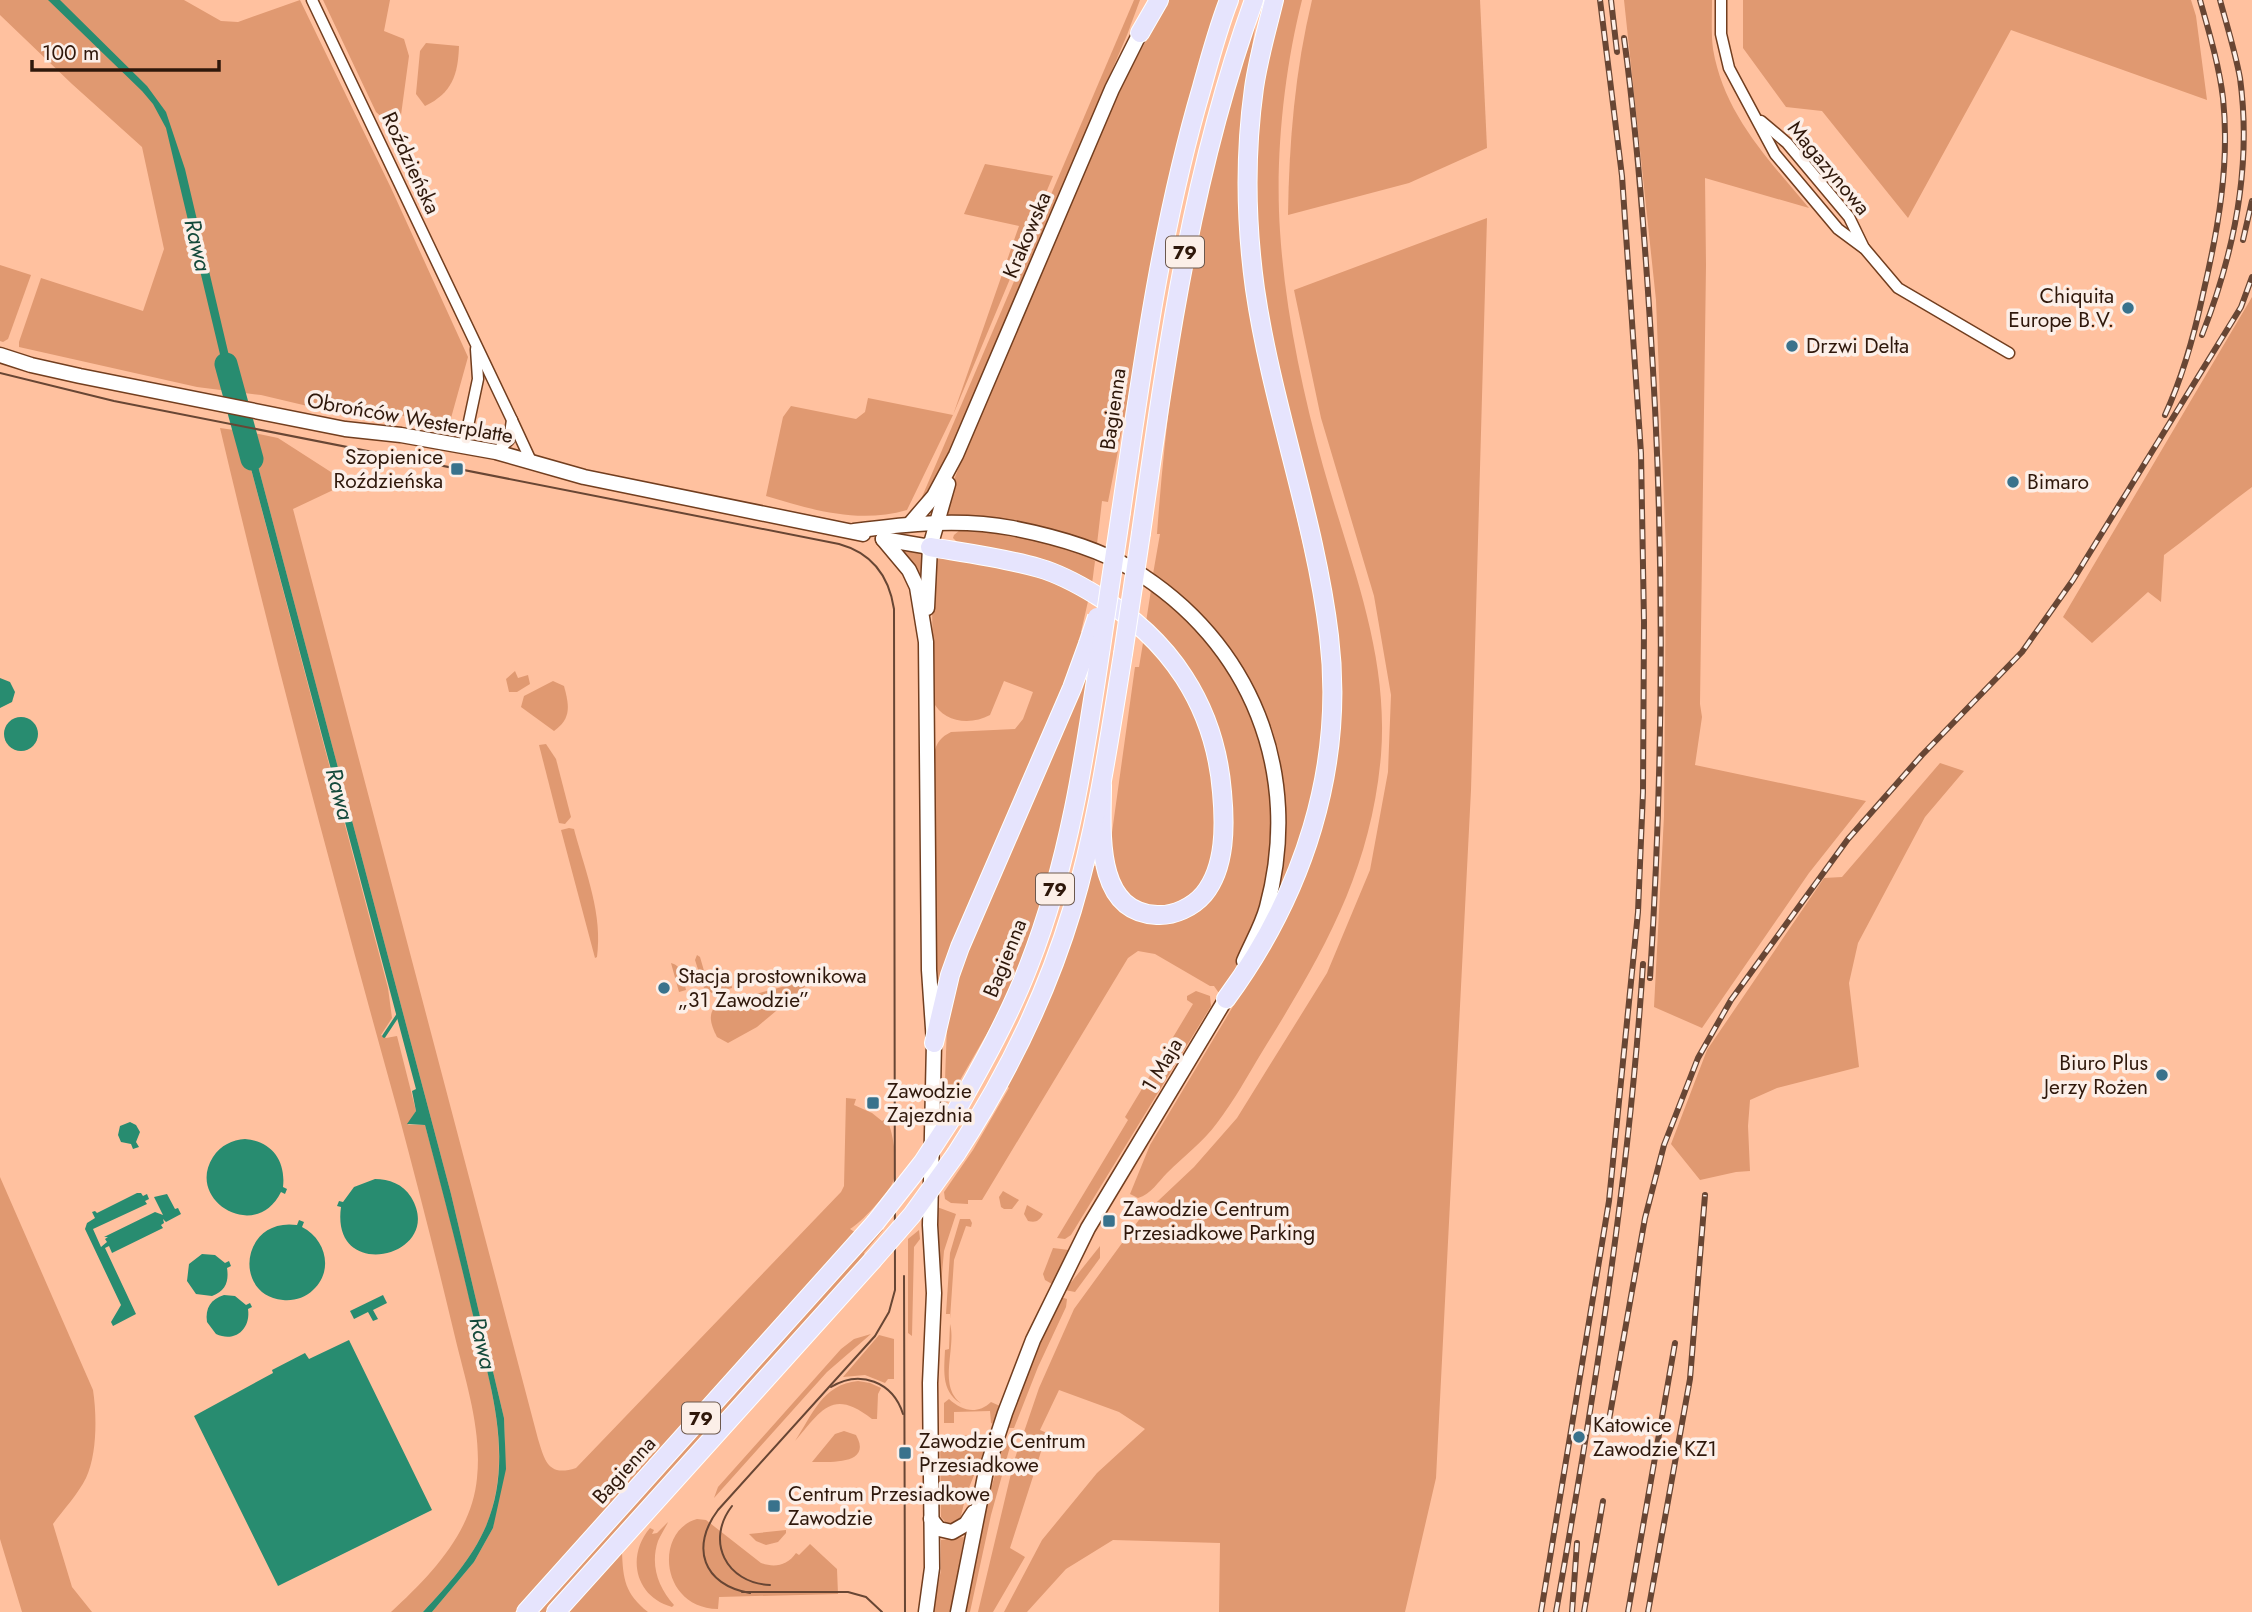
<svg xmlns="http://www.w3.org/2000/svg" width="2252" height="1612" viewBox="0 0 2252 1612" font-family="Jost,sans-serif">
	<rect width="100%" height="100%" fill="#ffc19f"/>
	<g fill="#e09971">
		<path d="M0,0H184L221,21L238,22L300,0L391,188L468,357L451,418L442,425L386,412L337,413L261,395L197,387L19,347V342L41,278L143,311L164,249L142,147L72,84L0,15Z"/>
		<path d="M323,0H390L384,31L404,39L409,56L401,115L394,119H384L376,112Z"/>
		<path d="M1134,0H1140L1127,35L930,496L916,511Z"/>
		<path d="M1168,0H1222L1131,384L1108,502L1102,501L1097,544C1049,527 996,514 944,516L952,485L964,454L1101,133L1123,83Z"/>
		<path d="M1278,0H1302C1284,71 1275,157 1280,231C1285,309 1302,390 1323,466C1350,563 1389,652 1381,755C1371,872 1322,955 1262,1052C1248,1075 1234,1101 1217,1123C1203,1142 1184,1156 1167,1173C1158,1182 1151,1194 1138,1198L1130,1194L1150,1145L1274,938L1339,721L1268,318C1258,248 1251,177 1259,107C1263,71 1272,35 1278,0Z"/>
		<path d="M1312,0H1480L1487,148L1409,183L1288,215C1289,143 1295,70 1312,0Z"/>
		<path d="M1624,0H1712C1712,16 1711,33 1713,49C1724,114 1768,159 1809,208L1705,178L1706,265L1700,704L1702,717L1695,765L1866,801L1809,873L1702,1028L1654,1007L1664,816L1666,552L1656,300Z"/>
		<path d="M1743,0H2191L2196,16L2207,100L2011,30L1908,218L1822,111L1786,107L1743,48Z"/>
		<path d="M1257,16L1247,77L1260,358L1314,592L1324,672V725L1317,779L1298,848L1277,895C1279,872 1285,850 1286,826C1287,725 1236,631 1153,574L1160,534H1157C1167,395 1187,257 1223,122C1232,86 1246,51 1257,16Z"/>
		<path d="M426,43L459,46C458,75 452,93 425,106L416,94L420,51Z"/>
		<path d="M985,164L1053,176L953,415L907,510C858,524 813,510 766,496L783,417L791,406L856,419L865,412L868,398L953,415L1019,226L964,214Z"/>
		<path d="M1487,218L1471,790L1436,1478L1405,1612H1219L1220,1543L1113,1540L1066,1569L1027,1612H1004L1042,1540L1097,1473L1145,1429L1119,1412L1059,1390L1040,1430L1047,1433L1010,1548L1025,1557L993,1612H978L1014,1461L1039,1388L1074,1309L1141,1217L1194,1167L1237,1118L1327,973L1370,870L1388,772L1391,695L1374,596L1321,418L1294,290Z"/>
		<path d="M0,265L31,275L8,339L3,342L0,341Z"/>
		<path d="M2252,297V487C2222,509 2195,532 2164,555L2161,602L2148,592L2092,643L2063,617Z"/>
		<path d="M220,428L241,431L388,988L392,1018L381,1035L386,1038L397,1036L416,1111L408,1125H425C441,1183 456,1242 470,1301C487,1373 516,1454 486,1526C472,1559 447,1586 423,1612H391C430,1576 472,1533 477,1478C482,1430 466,1383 455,1337C437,1261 418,1187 398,1112C335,885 274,657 220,428Z"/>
		<path d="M249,432L278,438L348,483L293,509L538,1439C545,1461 548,1477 576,1468L841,1192L844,1186L846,1098L856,1099L854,1105L872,1113L882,1121L886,1119C894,1130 899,1172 892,1184C885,1196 862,1222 850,1229L856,1233L515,1612H432L474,1562L493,1528L505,1444L504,1418L451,1194Z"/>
		<path d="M960,530C998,527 1051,543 1087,556L1095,561L1092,584L958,543L953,538L954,535Z"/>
		<path d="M898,546L924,551L923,580L921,582Z"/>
		<path d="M937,553L1058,580L1089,597L1081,632L1085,634L1081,648L938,987L936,984L934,753C937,742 941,737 951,732L1015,729L1023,719L1033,692L1004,681L990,715C970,726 942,722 933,701L932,593Z"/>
		<path d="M1151,590C1246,661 1289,770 1264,887C1256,922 1239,954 1229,988L1221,996L1214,986H1210L1155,954L1138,951L1128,958L982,1200H968V1204L951,1203L945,1199L944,1192L973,1150L1009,1088L1007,1086C1045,1013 1071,946 1093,866H1097L1105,887L1114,901L1195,912L1231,807L1172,648L1146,622Z"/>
		<path d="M1144,637L1173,671L1200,722L1215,777V847L1207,876L1193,898L1161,909L1132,900L1120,886L1109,854L1135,667H1139Z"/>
		<path d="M515,671L518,678L528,675L530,684L517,692H509L506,679Z"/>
		<path d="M1083,679L1087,680L1068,799L1051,869L1030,938L1004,1004L944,1108L947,1025L958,971Z"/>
		<path d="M553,681L564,686C569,705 572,718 554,731L521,707L524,696Z"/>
		<path d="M546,744L556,759L571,817L565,824L559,823L539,745Z"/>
		<path d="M1940,763L1964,771L1925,817L1858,943L1849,983L1859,1067L1777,1088L1750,1100L1748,1126L1750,1171L1736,1172L1700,1180L1671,1144L1707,1050L1824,878L1842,877Z"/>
		<path d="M569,828L574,829L575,833C586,873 603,915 597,957L595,958L561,830Z"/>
		<path d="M697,955L700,957L707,981L729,974L732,988L712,993L704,988L695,960Z"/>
		<path d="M671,963C683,966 684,979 686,990L679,992Z"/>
		<path d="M804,981L808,984L757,1027L728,1043L717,1037C711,1025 706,1012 719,1004Z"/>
		<path d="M1196,991L1210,996L1211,1006L1071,1235L1065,1239L1057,1238L1128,1120L1125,1117L1193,1004L1187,1000V996Z"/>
		<path d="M0,1177L93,1390C97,1416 97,1455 86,1478C78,1494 64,1509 53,1524L72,1587L92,1612H22L0,1539Z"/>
		<path d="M1003,1191L1019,1200L1012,1209H1004L1001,1207L999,1197Z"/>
		<path d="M1027,1205L1043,1214C1039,1221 1036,1223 1028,1221L1024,1214Z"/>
		<path d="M937,1207L956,1214L944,1251L941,1285Z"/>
		<path d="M960,1219H970L972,1223L971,1227L966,1226L954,1260L950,1319V1314H946L950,1253Z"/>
		<path d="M880,1228L883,1230L864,1253L866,1256L828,1300L546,1612H536L801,1319Z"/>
		<path d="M919,1230L920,1239L914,1247L912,1336L908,1333V1239Z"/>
		<path d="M1100,1246V1258L1075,1292L1065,1290Z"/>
		<path d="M1053,1248L1069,1250L1052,1284L1045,1280L1043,1274Z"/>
		<path d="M1061,1297L1067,1299L1066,1307L1038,1367L1014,1428H1007L1033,1357Z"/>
		<path d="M950,1324C957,1348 936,1389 964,1405C941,1394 944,1372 945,1350L949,1349Z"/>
		<path d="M871,1334L827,1372L714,1498L718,1487L841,1349L854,1339Z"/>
		<path d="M879,1335L894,1339V1379H888L885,1383L865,1375L843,1377Z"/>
		<path d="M858,1381L870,1383L881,1388L878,1394L877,1419H872C832,1388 822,1410 795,1441C812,1416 822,1384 858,1381Z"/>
		<path d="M949,1399C962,1411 977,1415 991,1402L1000,1406L994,1424L991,1423L990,1411L954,1412V1423H944V1403Z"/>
		<path d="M844,1431L856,1435C873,1465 830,1462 812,1462L835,1434Z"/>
		<path d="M940,1435L990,1436L966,1495L960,1520L948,1525L941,1517Z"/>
		<path d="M1004,1440L1011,1443L991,1515L970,1612H965L983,1520Z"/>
		<path d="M697,1519L706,1520L761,1563C774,1568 787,1566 796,1553L799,1555L810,1544L837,1569L838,1594L719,1597L718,1609C660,1608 654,1531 697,1519Z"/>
		<path d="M668,1522C666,1527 661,1534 658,1541C650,1565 658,1587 674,1605L672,1607C635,1597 626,1556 650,1528L654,1530L652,1534L657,1533Z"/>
		<path d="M786,1530V1533L778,1542L766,1545L756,1541L749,1534Z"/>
		<path d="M964,1537L951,1612H933L941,1570V1540Z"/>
		<path d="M622,1552C623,1579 625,1594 648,1612H566Z"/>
	</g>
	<g fill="#288c70">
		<path d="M48,0H60L147,86L166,112L185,169L238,394L229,392L166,128L153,104L142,91Z"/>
		<path d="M241,431L249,432L451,1194L504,1418L506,1469L493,1528L474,1562L432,1612H423C447,1586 472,1559 486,1526C516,1455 488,1377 471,1307C457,1246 441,1186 425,1125L407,1124L416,1111L412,1091L416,1089Z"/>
		<path d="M0,678L10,682L15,692L12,702L0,708Z"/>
		<circle cx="21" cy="734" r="17"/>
		<path d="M130,1122L136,1125L140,1132L136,1142L139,1147L133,1149L131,1144L121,1142L118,1135L120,1126Z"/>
		<path d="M245,1139C272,1141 286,1161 283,1187L287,1189L285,1194L281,1192C256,1243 185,1201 213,1157C221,1145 232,1140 245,1139Z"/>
		<path d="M375,1179C389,1179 403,1184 411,1197C447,1256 330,1285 341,1207L337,1206L339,1201L343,1202L354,1187Z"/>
		<path d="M137,1193H141L143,1196L147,1194L149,1199L145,1201L147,1204L93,1229L101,1247L107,1242L105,1239L108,1237H104L155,1212L163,1215L154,1197L167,1194L175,1209L178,1208L181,1214L166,1222L163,1219L164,1223L161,1225L163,1228L112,1253L109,1246L105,1248L136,1314L113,1326L111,1322L121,1305L85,1229L87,1223L95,1218L92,1212L95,1211L97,1213Z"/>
		<path d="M299,1220L304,1222L302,1227C326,1239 334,1271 313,1290C305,1298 294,1301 283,1300C232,1295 241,1217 297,1225Z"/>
		<path d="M202,1254L215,1255L225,1263L229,1261L231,1266L227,1268C229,1281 226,1291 212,1296L196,1294L187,1281L189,1264Z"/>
		<path d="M224,1295L235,1296L246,1305L250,1303L252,1307L248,1309C251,1329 235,1343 216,1334L207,1322C205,1308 211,1299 224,1295Z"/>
		<path d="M383,1295L387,1303L373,1310L378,1319L373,1321L368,1312L354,1319L350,1311Z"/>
		<path d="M349,1340L432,1510L278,1586L194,1416L273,1373L272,1370L305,1353L309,1359Z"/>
	</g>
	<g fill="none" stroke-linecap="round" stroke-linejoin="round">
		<path stroke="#288c70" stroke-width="3.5" d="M384,1036L398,1015"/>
		<path stroke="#288c70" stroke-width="23" d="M226,364L252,459"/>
		<defs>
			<g id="minor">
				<path d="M312,0L512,420L509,440L496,452"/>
				<path d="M1721,0V34L1729,68L1775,154L1838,229L1865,249L1898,288L2009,353"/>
				<path d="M1761,121L1787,143L1849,217L1864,248"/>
				<path d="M512,420L531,461"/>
				<path d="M464,445L478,379L476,349"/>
			</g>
			<g id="tertiary">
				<path d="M0,355L31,365L80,376L345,429L401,435L496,452L584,477L863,534"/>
				<path d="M910,524L934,496L956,455L1112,89L1140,33"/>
				<path d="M854,531C907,524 959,518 1012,528C1053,536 1097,548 1132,569C1252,642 1303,773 1267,907C1262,926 1251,944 1244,961"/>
				<path d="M883,539L909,570L917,587L926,642L929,970L934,1043L930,1225L934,1293L930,1383L932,1568L926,1612"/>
				<path d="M883,539L930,547"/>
				<path d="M927,608L930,547L948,484"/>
				<path d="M931,1519L939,1529L952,1532L966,1524L974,1512"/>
				<path d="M958,1612L986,1471L1005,1413L1033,1340L1088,1228L1230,992"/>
			</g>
			<g id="primary">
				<path d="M1140,33L1159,0"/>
				<path d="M1121,512C1142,369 1161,226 1202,87C1210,58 1218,28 1229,0"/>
				<path d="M1141,533C1167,351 1191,174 1254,0"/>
				<path d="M930,547C966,553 1004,558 1039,568C1060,574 1078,584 1096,595C1170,638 1215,706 1222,792C1225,824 1226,867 1204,894C1193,907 1174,916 1157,915C1093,912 1102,829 1102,785"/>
				<path d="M1226,999C1303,894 1345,768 1329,636C1315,519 1272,406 1255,289C1246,224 1245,153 1254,88C1258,59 1267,29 1274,0"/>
				<path d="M934,1043L950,975L960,947L1072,688L1088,644"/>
				<path d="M955,1113C982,1065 1009,1017 1029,965C1069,863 1085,755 1101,647"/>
				<path d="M956,1154C1005,1079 1046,996 1072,910C1097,826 1109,740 1123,654"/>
				<path d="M526,1612L875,1223"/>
				<path d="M556,1612L872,1261"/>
			</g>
		</defs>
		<use href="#minor" stroke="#723e1f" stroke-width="13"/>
		<use href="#tertiary" stroke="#723e1f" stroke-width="17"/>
		<use href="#primary" stroke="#fff" stroke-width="20"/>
		<use href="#minor" stroke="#fff" stroke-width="10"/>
		<use href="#tertiary" stroke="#fff" stroke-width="14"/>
		<use href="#primary" stroke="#e6e4fd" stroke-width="18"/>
		<g stroke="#684634" stroke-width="2">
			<path d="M0,373L114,401L839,544C872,553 889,576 894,609L895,1290L889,1312L875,1336L718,1510C690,1547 703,1585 750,1593"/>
			<path d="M904,1276L905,1612"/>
			<path d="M831,1387C860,1369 893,1382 903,1414"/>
			<path d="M732,1506C705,1541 726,1583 770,1585"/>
			<path d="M742,1592H848L866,1597L882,1612"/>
		</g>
		<defs>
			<g id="rail">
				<path d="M1611,0L1617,52"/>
				<path d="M1624,38C1637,132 1644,228 1650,322C1665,543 1664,757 1650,978"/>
				<path d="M2243,240L2252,201"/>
				<path d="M2202,335C2234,254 2252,166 2240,78C2235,51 2227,26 2220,0"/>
				<path d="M2165,415C2183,376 2194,336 2203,294C2218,230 2230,164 2223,98C2219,65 2209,32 2200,0"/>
				<path d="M1609,1420L1645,1218L1664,1145L1698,1058L1731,1000L1848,839L1922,755L2022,652L2073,580L2241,307L2252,277"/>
				<path d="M1541,1612L1609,1201L1638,912L1643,792L1644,622L1641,453L1622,176L1600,0"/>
				<path d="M1556,1612C1594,1397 1629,1182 1643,964"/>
				<path d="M1572,1612L1577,1543"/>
				<path d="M1584,1612L1603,1501"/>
				<path d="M1628,1612L1675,1343"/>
				<path d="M1648,1612L1690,1379L1705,1195"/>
			</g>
		</defs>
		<use href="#rail" stroke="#684634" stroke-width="6"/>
		<use href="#rail" stroke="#fcefe8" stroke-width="3.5" stroke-dasharray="10" stroke-linecap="butt"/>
		<defs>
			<g id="primary-bridge">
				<path d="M1088,644L1097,617"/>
				<path d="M1101,647L1121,512"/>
				<path d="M1123,654L1141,533"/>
				<path d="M875,1223L923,1162L955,1113"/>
				<path d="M872,1261L912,1215L956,1154"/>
			</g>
		</defs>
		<use href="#primary-bridge" stroke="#fff" stroke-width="20" stroke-linecap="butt"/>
		<use href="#primary-bridge" stroke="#e6e4fd" stroke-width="18"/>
	</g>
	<g fill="#39728c" stroke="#fcefe8" stroke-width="2.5">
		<circle cx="2128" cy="308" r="7"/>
		<circle cx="1792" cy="346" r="7"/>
		<rect x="450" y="462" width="14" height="14" rx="3.5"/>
		<circle cx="2013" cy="482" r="7"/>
		<circle cx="664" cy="988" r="7"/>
		<circle cx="2162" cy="1075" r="7"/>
		<rect x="866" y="1096" width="14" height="14" rx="3.5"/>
		<rect x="1102" y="1214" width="14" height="14" rx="3.5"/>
		<circle cx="1579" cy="1437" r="7"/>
		<rect x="898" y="1446" width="14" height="14" rx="3.5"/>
		<rect x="767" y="1499" width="14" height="14" rx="3.5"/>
	</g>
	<g text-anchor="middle" stroke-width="7" stroke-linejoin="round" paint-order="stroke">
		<g fill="#fcefe8" stroke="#6c584d" stroke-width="2">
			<rect x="1166" y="236.5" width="38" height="31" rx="5"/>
			<rect x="1036" y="873.5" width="38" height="31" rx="5"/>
			<rect x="682" y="1402.5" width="38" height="31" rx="5"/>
		</g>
		<g font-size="19" font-weight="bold" fill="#2f180b">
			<text x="1185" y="259">79</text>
			<text x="1055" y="896">79</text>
			<text x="701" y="1425">79</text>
		</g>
		<g font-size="21" fill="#2f180b" stroke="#fcefe8">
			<text transform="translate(411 163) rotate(65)" y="7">Roździeńska</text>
			<text transform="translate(1829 168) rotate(50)" y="7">Magazynowa</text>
			<text transform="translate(1027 235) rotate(-67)" y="7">Krakowska</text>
			<text transform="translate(1113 409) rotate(-82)" y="7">Bagienna</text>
			<text transform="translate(410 418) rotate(10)" y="7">Obrońców Westerplatte</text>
			<text transform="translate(1005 958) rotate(-68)" y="7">Bagienna</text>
			<text transform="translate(1162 1065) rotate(-59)" y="7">1 Maja</text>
			<text transform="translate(624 1470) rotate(-48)" y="7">Bagienna</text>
		</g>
		<g font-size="21" fill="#2f180b" stroke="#fcefe8" text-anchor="start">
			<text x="2114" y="303" text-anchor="end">Chiquita<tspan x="2114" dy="24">Europe B.V.</tspan></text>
			<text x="1806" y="353">Drzwi Delta</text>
			<text x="443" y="464" text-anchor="end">Szopienice<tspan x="443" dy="24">Roździeńska</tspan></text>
			<text x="2027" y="489">Bimaro</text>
			<text x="678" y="983">Stacja prostownikowa<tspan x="678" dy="24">„31 Zawodzie”</tspan></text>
			<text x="2148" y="1070" text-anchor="end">Biuro Plus<tspan x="2148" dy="24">Jerzy Rożen</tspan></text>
			<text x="887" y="1098">Zawodzie<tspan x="887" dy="24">Zajezdnia</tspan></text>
			<text x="1123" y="1216">Zawodzie Centrum<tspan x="1123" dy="24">Przesiadkowe Parking</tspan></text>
			<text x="1593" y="1432">Katowice<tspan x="1593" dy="24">Zawodzie KZ1</tspan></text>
			<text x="919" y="1448">Zawodzie Centrum<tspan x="919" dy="24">Przesiadkowe</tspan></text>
			<text x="788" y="1501">Centrum Przesiadkowe<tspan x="788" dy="24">Zawodzie</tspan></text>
		</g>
		<g font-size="23" font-style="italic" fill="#154a3b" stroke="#fcefe8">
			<text transform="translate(198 245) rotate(77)" y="8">Rawa</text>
			<text transform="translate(340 794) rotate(75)" y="8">Rawa</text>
			<text transform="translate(483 1343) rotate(77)" y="8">Rawa</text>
		</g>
	</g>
	<path d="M32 60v10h187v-10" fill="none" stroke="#2f180b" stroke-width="3.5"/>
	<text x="42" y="60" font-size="21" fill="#2f180b" stroke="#fcefe8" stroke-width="5" paint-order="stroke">100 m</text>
</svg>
